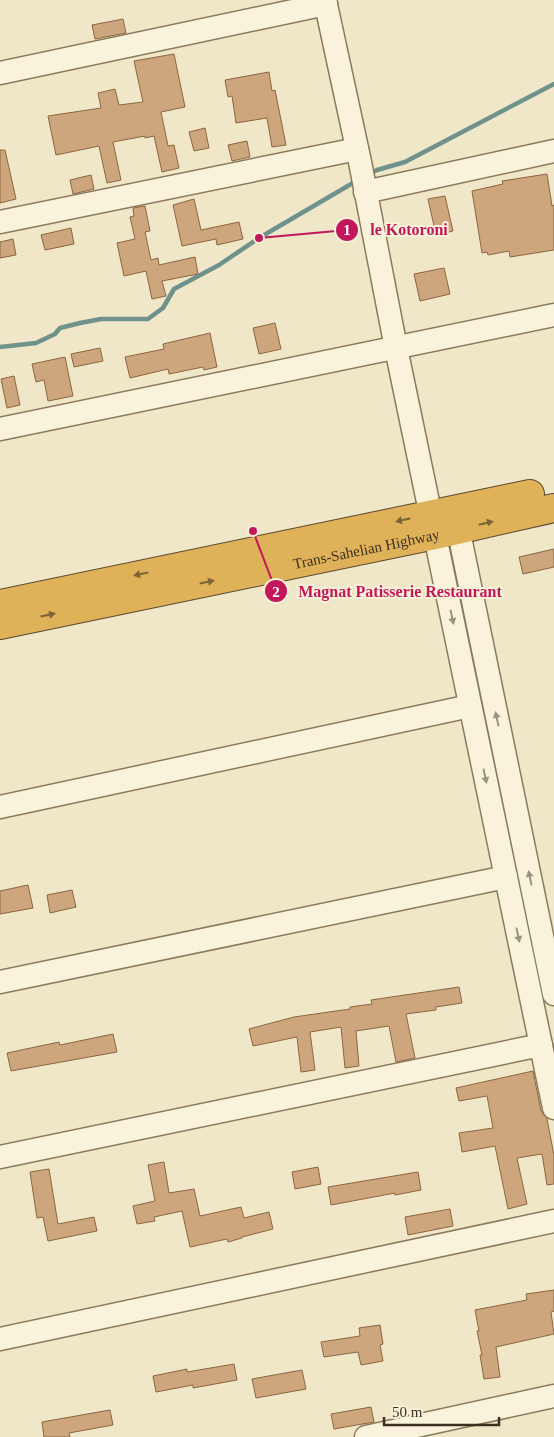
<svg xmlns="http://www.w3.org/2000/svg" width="554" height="1437" viewBox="0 0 554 1437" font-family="'Times New Roman',serif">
	<rect width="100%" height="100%" fill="#efe7c7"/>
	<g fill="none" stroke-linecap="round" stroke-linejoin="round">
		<g stroke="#6f928d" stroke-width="4.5">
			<path d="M369,174L377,170L405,162L554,84"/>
			<path d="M0,347L36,343L55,334L60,328L80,323L101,319H148L163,308L174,289L219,265L259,238L358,180"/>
		</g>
	</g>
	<g fill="#cea67d" stroke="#8c6641">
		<path d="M123,19L126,33L95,39L92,25Z"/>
		<path d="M174,54L185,107L161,112L168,146L174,145L179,168L162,172L154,136L145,138V136L113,142L121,180L107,183L99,146L56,155L48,116L101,108L98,93L115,89L119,105L143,102L134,61Z"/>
		<path d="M269,72L272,91L275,90L286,145L272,147L267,118L236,123L232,96L228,97L225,80Z"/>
		<path d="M205,128L209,148L194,151L189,132Z"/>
		<path d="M247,141L250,157L232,161L228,145Z"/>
		<path d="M0,150H5L16,199L0,203Z"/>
		<path d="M547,174L552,206L554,205V250L510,257L509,251L488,255L487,252L482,253L472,191L503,184L502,181Z"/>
		<path d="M91,175L94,189L73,194L70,180Z"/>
		<path d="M445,196L453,231L437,235L436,226H434L428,199Z"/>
		<path d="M194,199L201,230L239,222L243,239L217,245L216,239L182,246L173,205Z"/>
		<path d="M145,206L150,231L145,232L151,260L158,258L159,265L195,257L198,274L162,281L166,296L152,299L146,271L124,276L117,243L135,239L130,217L134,216L133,208Z"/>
		<path d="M71,228L74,244L45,250L41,235Z"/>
		<path d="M13,239L16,255L0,258V242Z"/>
		<path d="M444,268L450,294L420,301L414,274Z"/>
		<path d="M275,323L281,349L259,354L253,328Z"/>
		<path d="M210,333L217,367L204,370L203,367L169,374L168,369L130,378L125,357L164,349L163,344Z"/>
		<path d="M100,348L103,361L74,367L71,354Z"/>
		<path d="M65,357L73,396L48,401L44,380L36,382L32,364Z"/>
		<path d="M14,376L20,405L7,408L1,379Z"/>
		<path d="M554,549V567L523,574L519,557Z"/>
		<path d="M28,885L33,908L0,914V891Z"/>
		<path d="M72,890L76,907L50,913L47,895Z"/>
		<path d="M459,987L462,1003L436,1007V1010L406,1014L415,1058L396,1062L389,1026L356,1031L359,1066L345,1068L341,1027L310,1032L315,1070L301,1072L297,1037L253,1046L249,1029L294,1017L350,1009V1007L372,1004L371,1000Z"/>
		<path d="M113,1034L117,1052L11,1071L7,1053L59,1042L60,1045Z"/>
		<path d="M533,1071L541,1111L547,1119L554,1155V1184L547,1185L542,1154L517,1158L527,1204L508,1209L495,1146L462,1152L459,1133L493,1128L487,1096L459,1101L456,1088Z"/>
		<path d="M164,1162L169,1193L194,1189L200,1216L241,1207L244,1218L269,1212L273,1229L242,1237V1238L228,1242L227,1239L190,1247L182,1211L154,1217L155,1221L137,1224L133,1206L155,1201L148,1165Z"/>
		<path d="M318,1167L321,1184L295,1189L292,1172Z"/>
		<path d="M49,1169L58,1224L94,1217L97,1231L48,1241L43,1217L37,1218L30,1172Z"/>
		<path d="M418,1172L421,1190L395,1195V1193L331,1205L328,1187Z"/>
		<path d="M450,1209L453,1226L408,1235L405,1217Z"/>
		<path d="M554,1290V1311L551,1312L554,1334L496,1347L500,1377L484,1379L480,1355H482L477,1331H479L475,1310L527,1300L526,1294Z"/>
		<path d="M380,1325L383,1344L380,1345L383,1361L361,1365L358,1352L324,1357L321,1342L360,1336L359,1328Z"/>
		<path d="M234,1364L237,1380L193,1388V1385L156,1392L153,1376L187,1369V1372Z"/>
		<path d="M302,1370L306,1389L256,1398L252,1379Z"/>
		<path d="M371,1407L374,1422L334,1429L331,1414Z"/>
		<path d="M110,1410L113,1425L69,1433L70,1437H44L42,1422Z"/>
	</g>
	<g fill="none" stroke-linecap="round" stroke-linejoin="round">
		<defs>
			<g id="minor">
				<path d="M325,0L360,162L396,348L554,1108"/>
				<path d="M0,73L326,4"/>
				<path d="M365,192L554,151"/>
				<path d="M0,222L357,149"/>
				<path d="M0,429L554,315"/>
				<path d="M455,513L554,994"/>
				<path d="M0,807L470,706"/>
				<path d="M0,982L506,877"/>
				<path d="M0,1157L541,1045"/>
				<path d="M0,1339L554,1221"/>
				<path d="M366,1437L554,1396"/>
			</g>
			<g id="highway">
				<path d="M0,604L530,494"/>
				<path id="s1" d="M0,625L435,535L554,508"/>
			</g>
		</defs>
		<use href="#minor" stroke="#8c7a5c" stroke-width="25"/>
		<use href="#highway" stroke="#5a4830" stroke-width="30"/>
		<use href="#minor" stroke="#faf3db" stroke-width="22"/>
		<use href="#highway" stroke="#dfb158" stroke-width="28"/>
	</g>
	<defs><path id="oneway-solid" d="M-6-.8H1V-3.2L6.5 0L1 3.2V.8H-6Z" transform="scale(1.25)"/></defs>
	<g fill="#7d6436">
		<use href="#oneway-solid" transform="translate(403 520) rotate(168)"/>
		<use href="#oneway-solid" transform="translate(486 523) rotate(-13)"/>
		<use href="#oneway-solid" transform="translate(141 574) rotate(168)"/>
		<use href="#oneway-solid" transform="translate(207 582) rotate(-12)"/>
		<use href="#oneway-solid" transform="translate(48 615) rotate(-12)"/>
	</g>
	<g fill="#9b927e">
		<use href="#oneway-solid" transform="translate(452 617) rotate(78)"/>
		<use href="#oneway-solid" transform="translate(497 719) rotate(-102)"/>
		<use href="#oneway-solid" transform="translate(485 776) rotate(78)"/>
		<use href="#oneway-solid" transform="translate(530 878) rotate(-102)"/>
		<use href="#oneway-solid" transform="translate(518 935) rotate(78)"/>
	</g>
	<g text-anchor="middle" stroke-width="4" stroke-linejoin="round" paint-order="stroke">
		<g font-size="15" fill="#3c3020" stroke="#f7f1d7">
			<text dy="5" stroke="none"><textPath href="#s1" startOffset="374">Trans-Sahelian Highway</textPath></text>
		</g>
	</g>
	<path fill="none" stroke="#c2185b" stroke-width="2" d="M259 238L347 230M253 531L276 591"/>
	<g fill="#c2185b" stroke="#f7f1d7" stroke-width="2">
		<circle cx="259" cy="238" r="5"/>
		<circle cx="253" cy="531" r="5"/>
		<circle cx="347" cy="230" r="12"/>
		<circle cx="276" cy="591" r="12"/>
	</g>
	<g font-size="15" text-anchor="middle" font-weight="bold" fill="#fff">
		<text x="347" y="235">1</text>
		<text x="276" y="597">2</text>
	</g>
	<g font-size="16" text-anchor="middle" font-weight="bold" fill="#c2185b" stroke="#f7f1d7" stroke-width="4" stroke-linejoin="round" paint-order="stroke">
		<text x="409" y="235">le Kotoroni</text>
		<text x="400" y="597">Magnat Patisserie Restaurant</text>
	</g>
	<path d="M384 1417v8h115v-8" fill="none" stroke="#3c3020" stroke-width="2.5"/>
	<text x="392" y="1417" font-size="15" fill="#3c3020" stroke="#f7f1d7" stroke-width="4" paint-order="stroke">50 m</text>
</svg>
